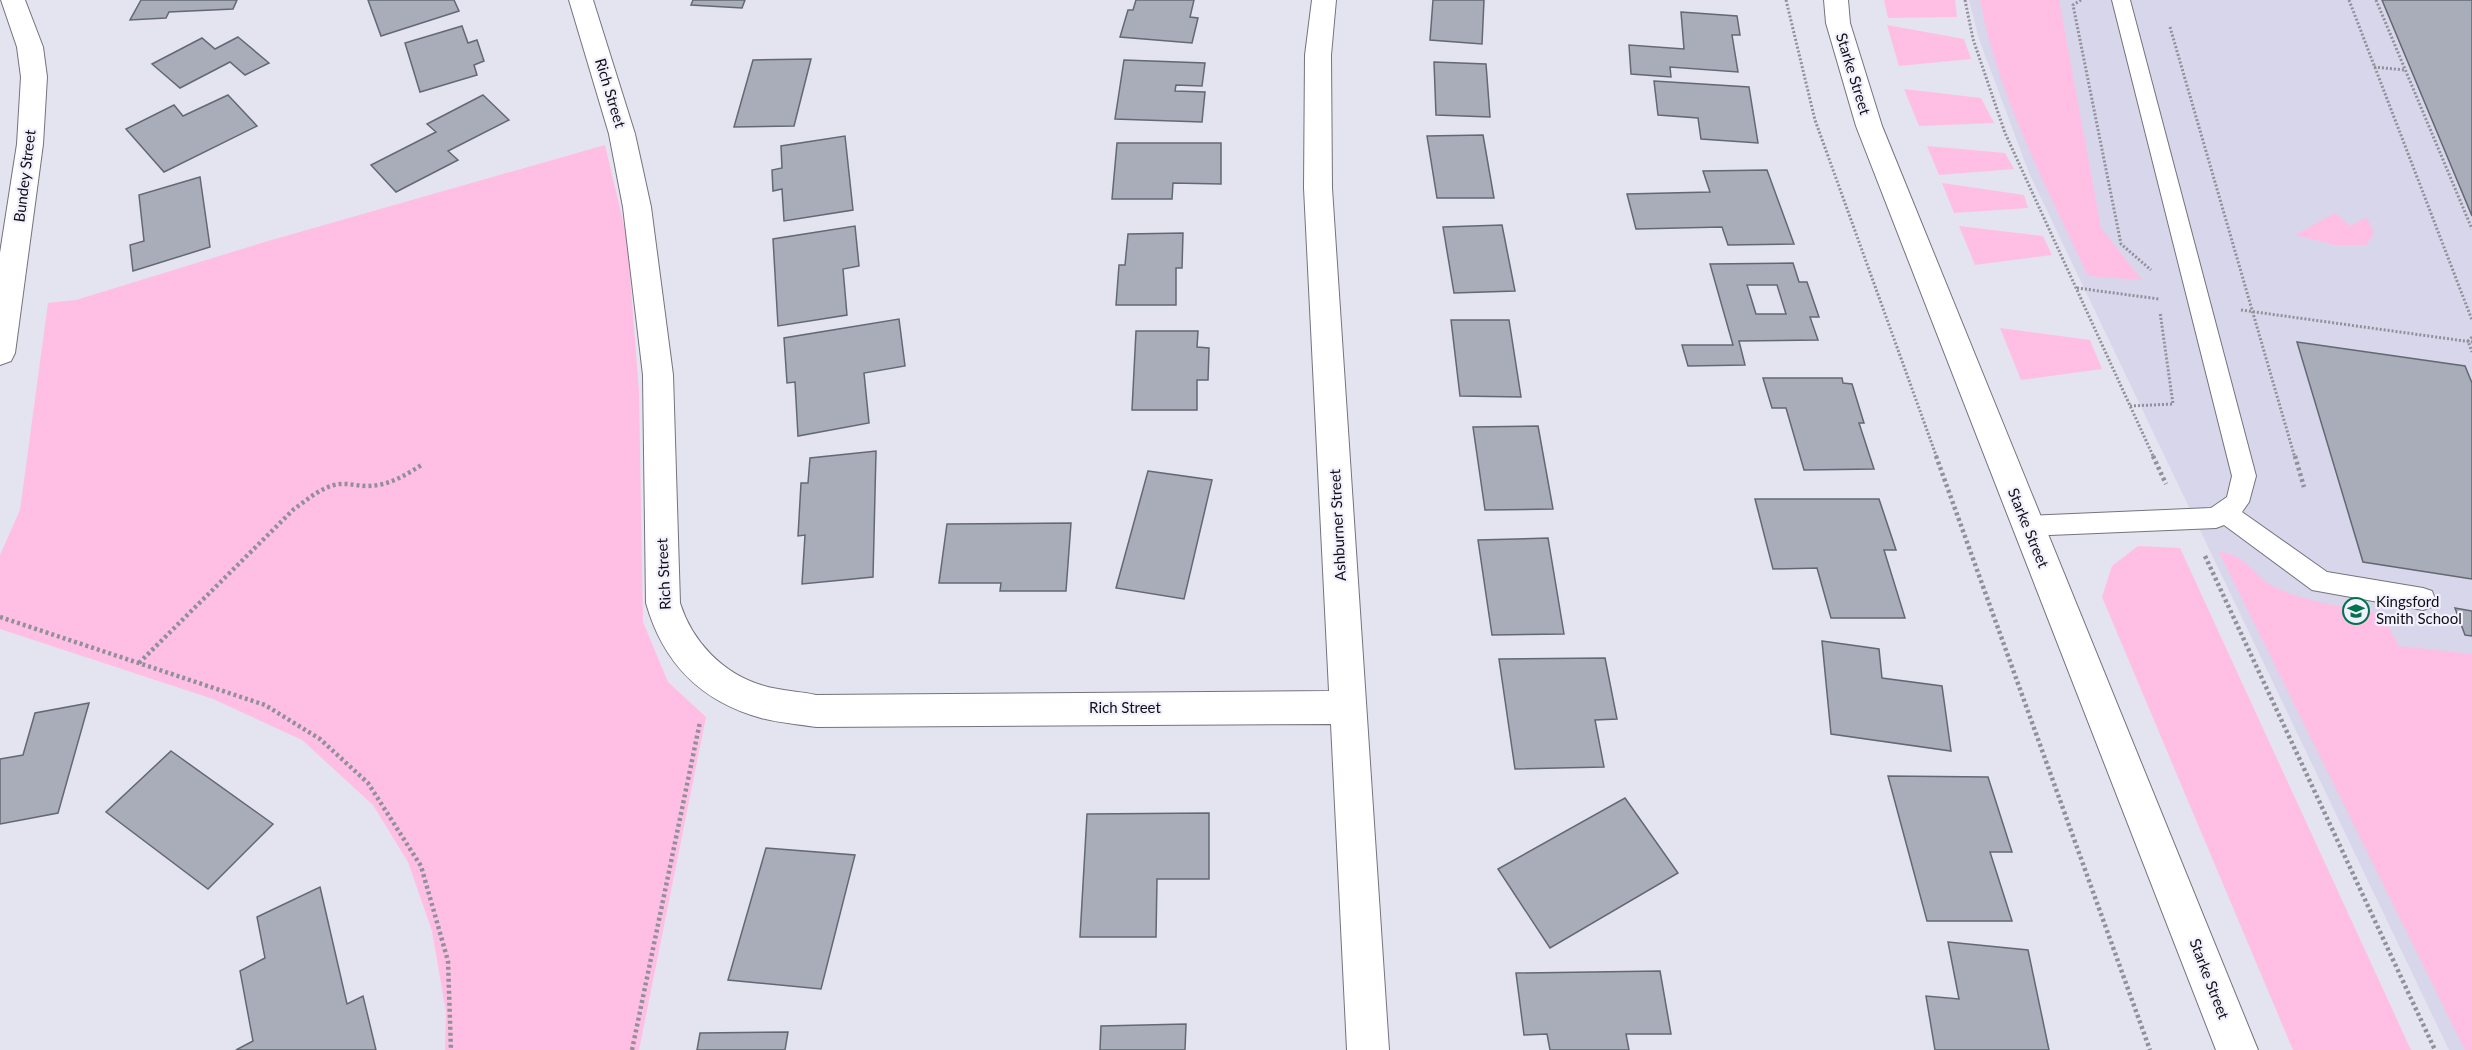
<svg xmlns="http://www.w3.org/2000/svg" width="2472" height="1050" viewBox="0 0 2472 1050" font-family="Lato,sans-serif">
	<rect width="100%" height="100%" fill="#e4e3f0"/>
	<path fill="#d8d6ea" d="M1969,0H2472V1050H2449L2029,173L1979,39Z"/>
	<g fill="#ffbfe4">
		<path d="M1884,0H1955L1957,17L1888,18Z"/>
		<path d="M1980,0H2059L2101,228L2142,280L2088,276C2047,187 1998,97 1980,0Z"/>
		<path d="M1887,25L1964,39L1971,59L1899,66Z"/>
		<path d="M1904,89L1981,98L1994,123L1919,126Z"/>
		<path d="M605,145L627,238L639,391L643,622L668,682L706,717L639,1050H445L446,1012L432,931L408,862L373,805L302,740L213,699L0,629V555L20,510L48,303L76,300L268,241Z"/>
		<path d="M1927,146L2005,153L2014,169L1939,175Z"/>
		<path d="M1942,183L2024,195L2028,208L1954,213Z"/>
		<path d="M2335,213L2350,226L2367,217L2374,234L2366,245H2335L2295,235Z"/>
		<path d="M1959,226L2043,236L2052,255L1975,265Z"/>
		<path d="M2000,328L2090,340L2102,369L2021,380Z"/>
		<path d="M2138,546L2180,548L2411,1050H2293L2102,597L2112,566Z"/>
		<path d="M2219,552C2247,554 2254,578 2277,588C2309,603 2346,607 2381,613L2399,646L2472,654V1050H2465Z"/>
	</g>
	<g fill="#a8adb9" stroke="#636973" stroke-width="1.5" fill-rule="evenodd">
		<path d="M141,0H237L233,9L169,12L166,18L130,20Z"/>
		<path d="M368,0H454L459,11L381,36Z"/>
		<path d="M693,0H745L742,8L691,5Z"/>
		<path d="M1136,0H1194L1190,17L1198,18L1192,43L1120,37L1128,10H1133Z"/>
		<path d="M1433,0H1484L1482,44L1430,40Z"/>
		<path d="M2382,0H2472V216Z"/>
		<path d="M1681,12L1737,16L1740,35H1732L1738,72L1670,67L1671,77L1631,74L1629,45L1684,49Z"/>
		<path d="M462,26L468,43L477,40L484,61L474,65L477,75L420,92L405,43Z"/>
		<path d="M238,37L269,63L245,75L230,62L180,88L152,64L202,38L215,49Z"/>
		<path d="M811,59L794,126L734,127L753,60Z"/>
		<path d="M1124,60L1205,63L1202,86L1176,85L1175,91L1205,92L1202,122L1115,119Z"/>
		<path d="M1434,62L1486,64L1490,117L1436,115Z"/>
		<path d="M1654,81L1749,87L1758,143L1701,139L1698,118L1658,115Z"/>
		<path d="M228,95L257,126L164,172L126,129L174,105L183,116Z"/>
		<path d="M483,95L509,120L448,151L458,160L396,192L371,165L436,132L427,124Z"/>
		<path d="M1483,135L1494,198H1437L1427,136Z"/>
		<path d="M845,136L853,210L784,221L782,189L773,191L772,170L782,168L781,146Z"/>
		<path d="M1117,143H1221V184L1173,183L1172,199H1112Z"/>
		<path d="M1767,170L1794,244L1728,245L1722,227L1636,229L1627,194L1710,192L1703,171Z"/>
		<path d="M200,177L210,247L133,271L130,245L144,241L139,195Z"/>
		<path d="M1502,225L1515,291L1454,293L1443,227Z"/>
		<path d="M855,226L859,266L843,269L847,315L778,326L773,239Z"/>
		<path d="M1183,233L1182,268H1176V305H1116L1119,265H1125L1128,234Z"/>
		<path d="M1793,263L1799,282H1807L1819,317H1810L1818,340L1739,341L1745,365L1688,366L1682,345H1733L1710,264ZM1747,285H1777L1786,314H1756Z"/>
		<path d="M899,319L905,366L864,373L869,423L798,436L795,382L787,383L784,338Z"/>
		<path d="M1451,320H1509L1521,397L1460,396Z"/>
		<path d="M1136,331H1198L1197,347L1209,348L1208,380H1197V410H1132Z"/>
		<path d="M2297,342L2465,366L2472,383V579L2363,562Z"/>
		<path d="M1763,378H1842L1843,383L1852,384L1864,423H1859L1874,469L1804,470L1786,408H1772Z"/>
		<path d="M1538,426L1553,509L1485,510L1473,427Z"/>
		<path d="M876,451L873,577L802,584L805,535L798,536L801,483H808L810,458Z"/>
		<path d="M1148,471L1212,480L1184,599L1116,588Z"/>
		<path d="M1755,499H1879L1896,550H1884L1905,618H1831L1817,568L1773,569Z"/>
		<path d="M1071,523L1066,591H1000L1001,583H939L947,524Z"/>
		<path d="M1548,538L1564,634L1492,635L1478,540Z"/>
		<path d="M2455,608L2472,611V636L2465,635Z"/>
		<path d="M1822,641L1879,649L1882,678L1942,686L1951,751L1831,734Z"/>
		<path d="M1605,658L1617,719L1595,720L1604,767L1515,769L1499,659Z"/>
		<path d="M89,703L58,813L0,824V759L23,755L35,713Z"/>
		<path d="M171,751L273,824L208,889L106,812Z"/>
		<path d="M1888,776L1988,777L2012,852H1990L2012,921H1927Z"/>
		<path d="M1625,798L1678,873L1550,948L1498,869Z"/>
		<path d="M1209,813V879H1157L1156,937H1080L1087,814Z"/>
		<path d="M766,848L855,855L821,989L728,980Z"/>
		<path d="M320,887L347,1004L363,996L376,1050H236L253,1041L240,971L265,958L257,917Z"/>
		<path d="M1948,942L2028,950L2049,1050H1935L1926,996L1959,999Z"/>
		<path d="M1660,971L1671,1034H1626L1629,1050H1550L1547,1034L1524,1035L1516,973Z"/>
		<path d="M1186,1024L1185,1050H1100L1101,1026Z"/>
		<path d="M788,1032L785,1050H697L700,1033Z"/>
	</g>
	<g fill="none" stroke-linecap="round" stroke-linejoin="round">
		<defs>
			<path id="service" d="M2112,0H2130L2256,476L2249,502L2242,512L2327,572L2423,588L2432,591L2435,599L2432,607L2423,610L2312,590L2224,525L2216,528L2027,536L2019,533L2015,526L2019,519L2027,516L2211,508L2227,497L2232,476Z"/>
			<g id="minor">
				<path d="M1,0H25L43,47L47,77L43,144L15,353L11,361L0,365V253L17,144L21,77L17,47Z"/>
				<path d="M569,0H593L635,134L651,207L673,375L680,603C692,641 722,673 761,685C779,691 798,691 816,695L1329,691L1304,188L1305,55L1312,0H1336L1331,55L1332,188L1389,1050H1347L1331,724L816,727C798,724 779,723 761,718C700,701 663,663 646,603L643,375L623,207L609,134Z"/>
			</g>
			<path id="tertiary" d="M1824,0H1848L1850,23L1882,126L2258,1050H2216L1856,126L1826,23Z"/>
		</defs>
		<use href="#service" stroke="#74737f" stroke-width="2"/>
		<use href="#minor" stroke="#74737f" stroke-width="2"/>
		<use href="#tertiary" stroke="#74737f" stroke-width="2"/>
		<g stroke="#91909a" stroke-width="3" stroke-dasharray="2 2" stroke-linecap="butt">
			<path d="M1786,0L1815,120L1937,458"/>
			<path d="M1965,0L1973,39L2005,133L2154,458"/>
			<path d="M2081,0L2073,5L2121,244L2151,270"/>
			<path d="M2349,0L2472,320"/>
			<path d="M2376,0L2472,229"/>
			<path d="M2170,27L2295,458"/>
			<path d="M2374,67L2405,70"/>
			<path d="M2077,288L2159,299"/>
			<path d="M2241,310L2472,342"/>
			<path d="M2472,337L2468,341L2472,352"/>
			<path d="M2130,406L2173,404L2160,312"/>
		</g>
		<g stroke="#91909a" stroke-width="4.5" stroke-dasharray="3 3" stroke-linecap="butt">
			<path d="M1936,456L2150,1050"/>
			<path d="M2153,456L2166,484"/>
			<path d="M2295,456L2304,487"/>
			<path d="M2205,556L2435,1050"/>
			<path d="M0,617L265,705L320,739L368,783L421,866L448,961L451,1050"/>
			<path d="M139,663L294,509C307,500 319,489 334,485C345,482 356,486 367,486C388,486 406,475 423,464"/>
			<path d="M632,1050L700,722"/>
		</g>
		<use href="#service" fill="#fff" fill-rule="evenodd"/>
		<use href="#minor" fill="#fff" fill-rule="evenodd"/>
		<use href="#tertiary" fill="#fff" fill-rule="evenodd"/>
	</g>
	<defs>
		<symbol id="school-ring" viewBox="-11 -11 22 22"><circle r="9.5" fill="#f2f0fd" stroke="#00724c" stroke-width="1.5"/><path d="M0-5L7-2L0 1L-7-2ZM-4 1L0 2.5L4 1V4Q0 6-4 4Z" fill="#00724c"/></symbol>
	</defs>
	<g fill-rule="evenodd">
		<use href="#school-ring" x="2341" y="596" width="30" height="30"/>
	</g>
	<g text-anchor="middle" stroke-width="4.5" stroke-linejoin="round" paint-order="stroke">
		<g font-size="15" fill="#100f14" stroke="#f2f0fd">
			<text transform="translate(1853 74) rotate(73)" y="5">Starke Street</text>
			<text transform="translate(610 93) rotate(73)" y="5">Rich Street</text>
			<text transform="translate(25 176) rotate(-83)" y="5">Bundey Street</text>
			<text transform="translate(1338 525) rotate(-93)" y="5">Ashburner Street</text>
			<text transform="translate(2028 528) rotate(68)" y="5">Starke Street</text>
			<text transform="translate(664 574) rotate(-93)" y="5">Rich Street</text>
			<text x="1125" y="713">Rich Street</text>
			<text transform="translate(2209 979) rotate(69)" y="5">Starke Street</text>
		</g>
		<g font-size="15" fill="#100f14" stroke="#f2f0fd" text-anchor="start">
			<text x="2376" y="607">Kingsford<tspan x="2376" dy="17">Smith School</tspan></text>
		</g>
	</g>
</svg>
